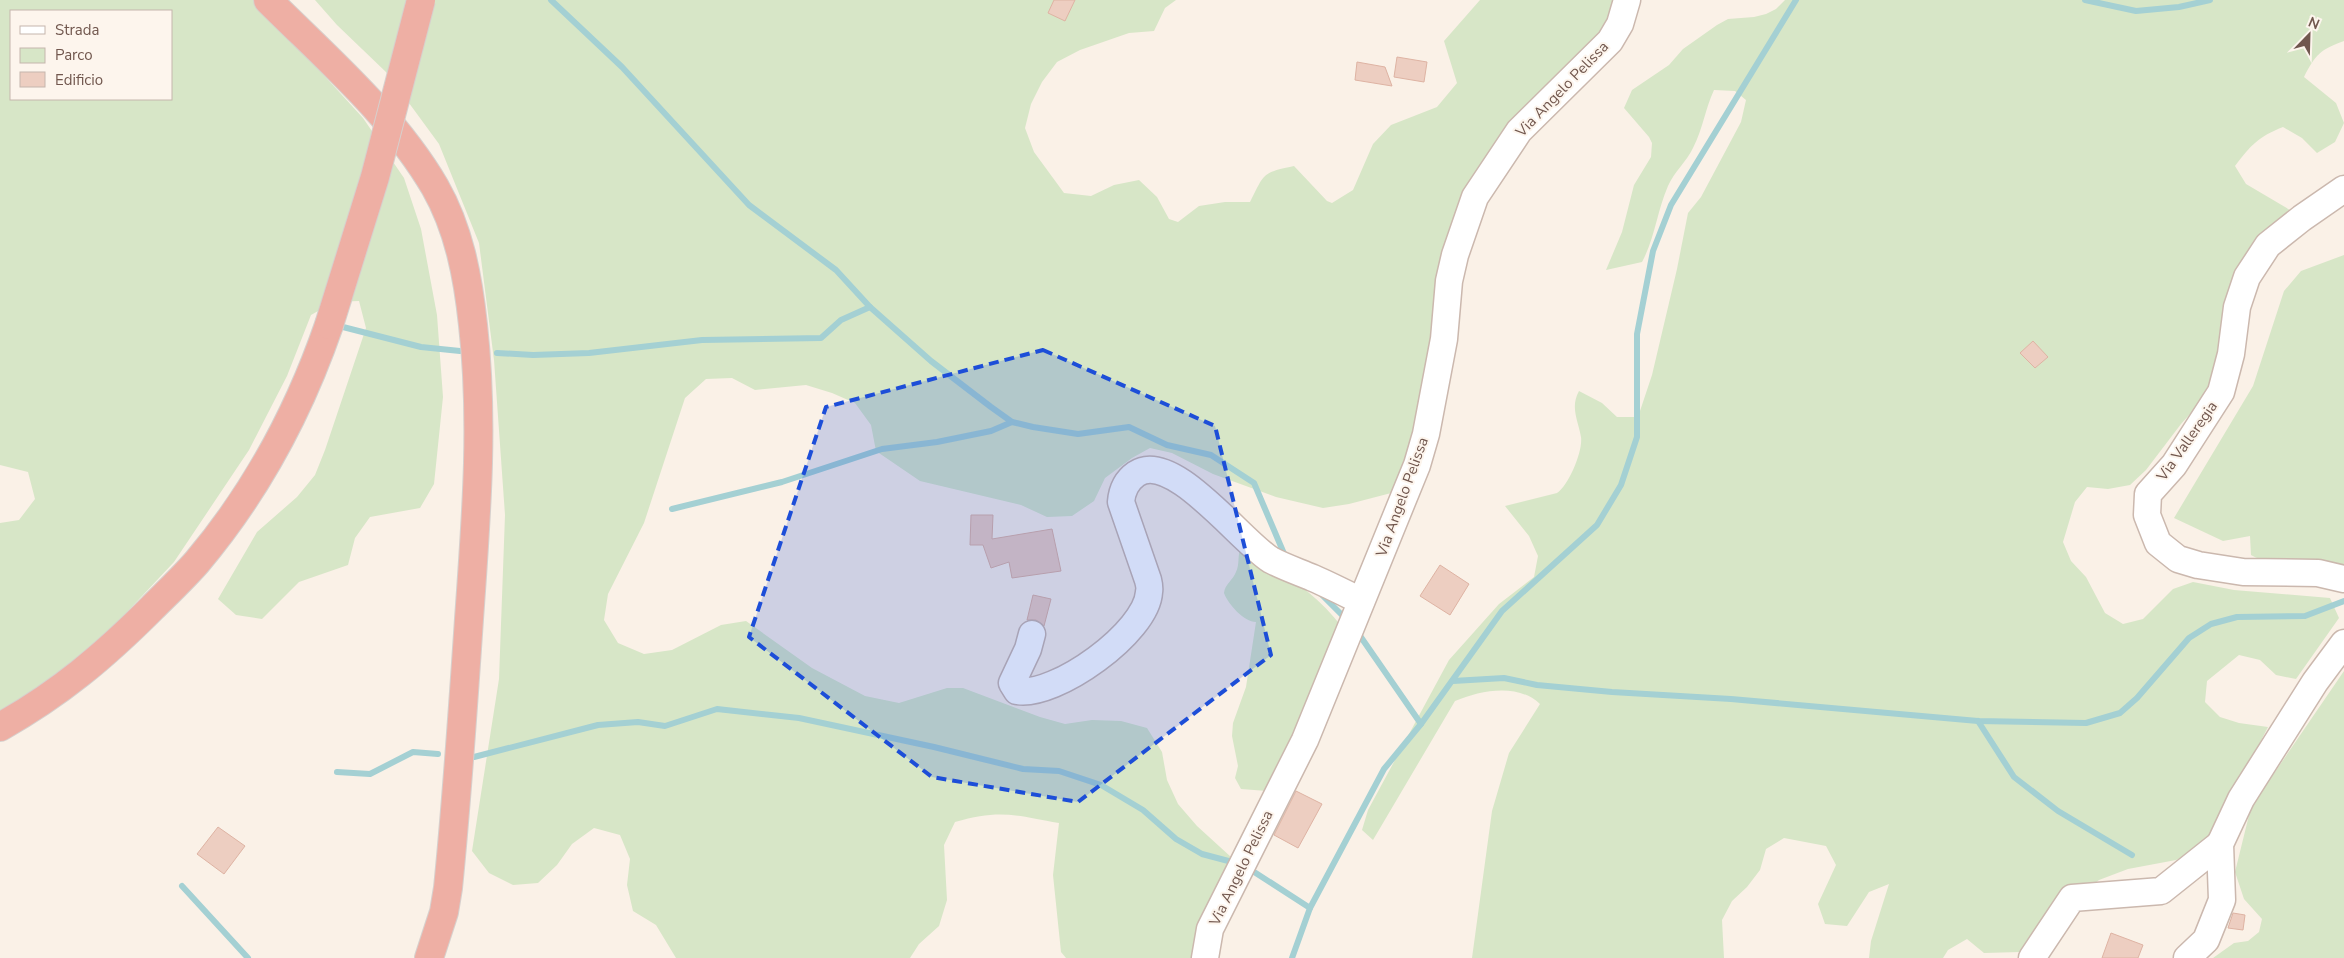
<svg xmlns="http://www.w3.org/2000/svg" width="2344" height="958" viewBox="0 0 2344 958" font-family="'Nunito Sans',sans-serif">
	<rect width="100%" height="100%" fill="#faf1e7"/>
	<g fill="#d7e6c7" fill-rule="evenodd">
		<path d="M0,0H255L363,118L404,178L421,229L437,315L443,397L434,484L420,508L370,517L355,538L348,565L299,582L262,619L236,615L218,599L257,532L297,497L315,475L325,450L366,328L359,301L334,302L311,315L287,376L249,450L174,562L98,643L7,709L0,712V523L19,520L35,499L28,472L0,465ZM11,11H171V99H11Z"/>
		<path d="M315,0H1176L1165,8L1154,31L1129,33L1080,50L1057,62L1042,82L1031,104L1025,128L1034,152L1064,193L1091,196L1114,185L1139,180L1157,197L1169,219L1178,222L1199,206L1225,202H1250C1265,173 1261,173 1294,166L1327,201L1332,203L1353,190L1373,144L1391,125L1437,107L1457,83L1444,41L1480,0H1616L1610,24L1496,145L1432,350L1408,460L1395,492L1349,504L1323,508L1276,497L1213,474L1172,453L1150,448L1132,458L1105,478L1094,501L1072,516L1047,517L1021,505L920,481L876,451L871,425L855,403L832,393L806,385L755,390L732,378L706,379L685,398L644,523L608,594L604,620L618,643L644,654L672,650L721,625L746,621L812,668L865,696L899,703L947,688H963L1040,717L1065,724L1092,720L1121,721L1147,728L1162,752L1167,780L1178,804L1197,826L1231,857L1197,926L1192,958H1066L1061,952L1053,875L1059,823C1015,815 999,809 955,822L944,845L947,900L939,926L919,944L910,958H676L656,925L633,911L627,885L630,859L620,835L594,828L572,844L557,865L538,883L513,885L489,873L472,851L499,679L505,515L494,360L479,243L439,144L387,73L337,25Z"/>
		<path d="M1785,0H2344V41C2321,49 2315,55 2304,77L2336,103L2344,123L2335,142L2317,153L2302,138L2283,127C2258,137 2251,145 2235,166L2246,184L2295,213L2255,248L2210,392L2181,424L2146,470L2130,485L2108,489L2087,487L2075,502L2063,542L2071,561L2086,577L2105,613L2123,624L2143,619L2173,589L2193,582L2234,590L2330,598L2339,618L2296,679L2276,675L2260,660L2239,655L2207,681L2205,702L2220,717L2239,723L2268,727L2211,838L2196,851L2176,860L2128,869L2099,880L2042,925L2020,952L1984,953L1967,939L1948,950L1943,958H1869L1871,941L1889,884L1869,892L1847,926L1825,924L1818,904L1836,865L1826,846L1784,838L1766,849L1760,870L1747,887L1732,901L1722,920L1724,958H1472L1492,811L1509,753L1540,704C1518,683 1481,690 1455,701L1373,840L1362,830L1368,810L1449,660L1499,604L1534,577L1538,556L1529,536L1505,506L1557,493C1569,485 1583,451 1581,437C1578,420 1570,407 1579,391L1602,403L1617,417H1638L1652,375L1677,269L1688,213L1701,197L1741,122L1746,100L1735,91L1714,90C1705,109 1703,129 1693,148C1687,161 1674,172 1668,186C1657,211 1655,238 1642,262L1606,270L1622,232L1634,185L1651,157L1652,143L1649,137L1624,108L1632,90L1669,65L1683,49L1717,25L1728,19L1754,17L1766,14L1776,9Z"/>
		<path d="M2344,255V566C2314,556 2278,571 2251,555L2250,536L2223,541L2174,518L2253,386L2284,291L2301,271Z"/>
		<path d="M1241,547C1279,571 1315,591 1342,627L1267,791L1241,789L1235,778L1238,766L1232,736L1233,723L1246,687L1256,622C1244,622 1228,604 1224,593C1225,584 1233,580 1236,572C1240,564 1237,556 1241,547Z"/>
		<path d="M2344,671V958H2213L2234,943L2248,941L2259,932L2262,919L2244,899L2235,872L2251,807Z"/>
	</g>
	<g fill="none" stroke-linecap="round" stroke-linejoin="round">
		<g stroke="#a4d0d3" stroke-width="6">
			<path d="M551,0L622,67L749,205L836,270L870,307L931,361L991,407L1012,422L1033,427L1078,434L1129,427L1167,445L1211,455L1254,483L1285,556"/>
			<path d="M2085,0L2136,11L2179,7L2210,0"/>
			<path d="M343,327L421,347L460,351"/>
			<path d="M497,353L533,355L589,353L702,340L821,338L841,320L870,307"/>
			<path d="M672,509L782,482L882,449L937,442L991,431L1012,422"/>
			<path d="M1319,592L1348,621"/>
			<path d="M1356,630L1421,724"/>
			<path d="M1453,681L1504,678L1537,685L1612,692L1731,699L1978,721L2086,723L2120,713L2137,698L2189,638L2211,624L2237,617L2305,616L2344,601"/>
			<path d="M1978,721L2014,777L2058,811L2132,855"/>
			<path d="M474,757L598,725L638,722L665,726L717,709L799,718L934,747L1023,769L1059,771L1101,785L1143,810L1176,839L1202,854L1236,863"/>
			<path d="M337,772L370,774L413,752L438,754"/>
			<path d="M1248,868L1310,908"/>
			<path d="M182,886L248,958"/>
			<path d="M1292,958L1310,908L1384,769L1421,724L1502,611L1597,525L1621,485L1637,437V334L1653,251L1671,205L1796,0"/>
		</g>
	</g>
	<g fill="#edcec1" stroke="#deb3a3">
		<path d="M1054,0H1075L1065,21L1048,13Z"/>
		<path d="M1397,57L1427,62L1424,82L1394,77Z"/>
		<path d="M1357,62L1385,67L1392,86L1355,80Z"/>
		<path d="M2033,341L2048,357L2035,368L2020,353Z"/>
		<path d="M971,515H993L992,539L1052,529L1061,571L1012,578L1009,562L991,568L983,545H970Z"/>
		<path d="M1440,565L1469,584L1450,615L1420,596Z"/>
		<path d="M1033,595L1051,599L1044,626L1036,620H1027Z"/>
		<path d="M1296,791L1322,804L1298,848L1274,835Z"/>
		<path d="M218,827L245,846L224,874L197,854Z"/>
		<path d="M2233,913L2245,915L2243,930L2228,928Z"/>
		<path d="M2111,933L2143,945L2138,958H2102Z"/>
	</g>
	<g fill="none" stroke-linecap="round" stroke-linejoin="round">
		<defs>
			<g id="minor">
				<path d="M2344,189L2302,218L2268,245L2247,277L2237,307L2231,354L2221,392L2174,465L2148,494L2147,515L2158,543L2178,559L2198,565L2243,572L2318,573L2344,579"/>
				<path d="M1032,634L1028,649L1012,683L1017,691C1055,698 1147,632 1149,592C1150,588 1149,584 1148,580L1121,502C1122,490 1126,481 1136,474C1172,449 1241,542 1271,560C1284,567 1299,572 1313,578C1329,585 1345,593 1361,601"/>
				<path d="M1205,958L1210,929L1305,740L1417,465L1426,434L1444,339L1449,281L1455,255L1475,197L1519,131L1610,41L1620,24L1627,0"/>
				<path d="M2032,958L2072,898L2161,891L2220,844"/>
				<path d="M2187,958L2206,940L2222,900L2220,844L2241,799L2315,682L2344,643"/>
			</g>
			<g id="highway">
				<path d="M268,0C326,58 393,115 435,187C459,229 468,277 473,325C484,423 476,520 469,619C463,709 457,799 448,888L444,912L429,958"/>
				<path d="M0,727C60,693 103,657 152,608C167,593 183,578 197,562C256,492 299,412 329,325"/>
			</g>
		</defs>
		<use href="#minor" stroke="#cbb8ae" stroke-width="29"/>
		<use href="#highway" stroke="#d7d0cd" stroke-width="30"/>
		<use href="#minor" stroke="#fff" stroke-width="26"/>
		<use href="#highway" stroke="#eeafa4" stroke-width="28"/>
		<defs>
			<path id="highway-bridge" d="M329,325L375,177L421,0"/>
		</defs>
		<use href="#highway-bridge" stroke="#d7d0cd" stroke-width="30" stroke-linecap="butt"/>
		<use href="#highway-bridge" stroke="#eeafa4" stroke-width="28"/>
	</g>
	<path fill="#1d4ed8" fill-opacity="0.2" stroke="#1d4ed8" stroke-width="4" stroke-dasharray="10 6" stroke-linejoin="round" d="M1043,350L1215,426L1271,655L1078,802L932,777L749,637L826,407Z"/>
	<g text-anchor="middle" stroke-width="4" stroke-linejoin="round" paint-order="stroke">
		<g font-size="15" fill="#71574e" stroke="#fdf5ed">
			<text transform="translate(1562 89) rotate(-46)" y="5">Via Angelo Pelissa</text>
			<text transform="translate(2187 441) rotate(-55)" y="5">Via Valleregia</text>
			<text transform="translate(1402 497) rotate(-70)" y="5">Via Angelo Pelissa</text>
			<text transform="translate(1241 868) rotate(-64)" y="5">Via Angelo Pelissa</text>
		</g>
	</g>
	<rect x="10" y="10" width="162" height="90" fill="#fdf5ed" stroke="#c5b6ad"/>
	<rect x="20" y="26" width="25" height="8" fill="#ffffff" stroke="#c5b6ad"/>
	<text x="55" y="35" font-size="15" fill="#71574e">Strada</text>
	<rect x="20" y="48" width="25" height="15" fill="#d7e6c7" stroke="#c5b6ad"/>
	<text x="55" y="60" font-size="15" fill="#71574e">Parco</text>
	<rect x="20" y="72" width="25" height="15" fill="#edcec1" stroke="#c5b6ad"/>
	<text x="55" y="85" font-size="15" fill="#71574e">Edificio</text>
	<g transform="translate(2309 35) rotate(23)" stroke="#fdf5ed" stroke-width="4" paint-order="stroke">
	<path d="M0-4L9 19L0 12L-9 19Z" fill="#71574e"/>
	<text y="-8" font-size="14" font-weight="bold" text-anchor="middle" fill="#71574e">N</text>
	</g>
</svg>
